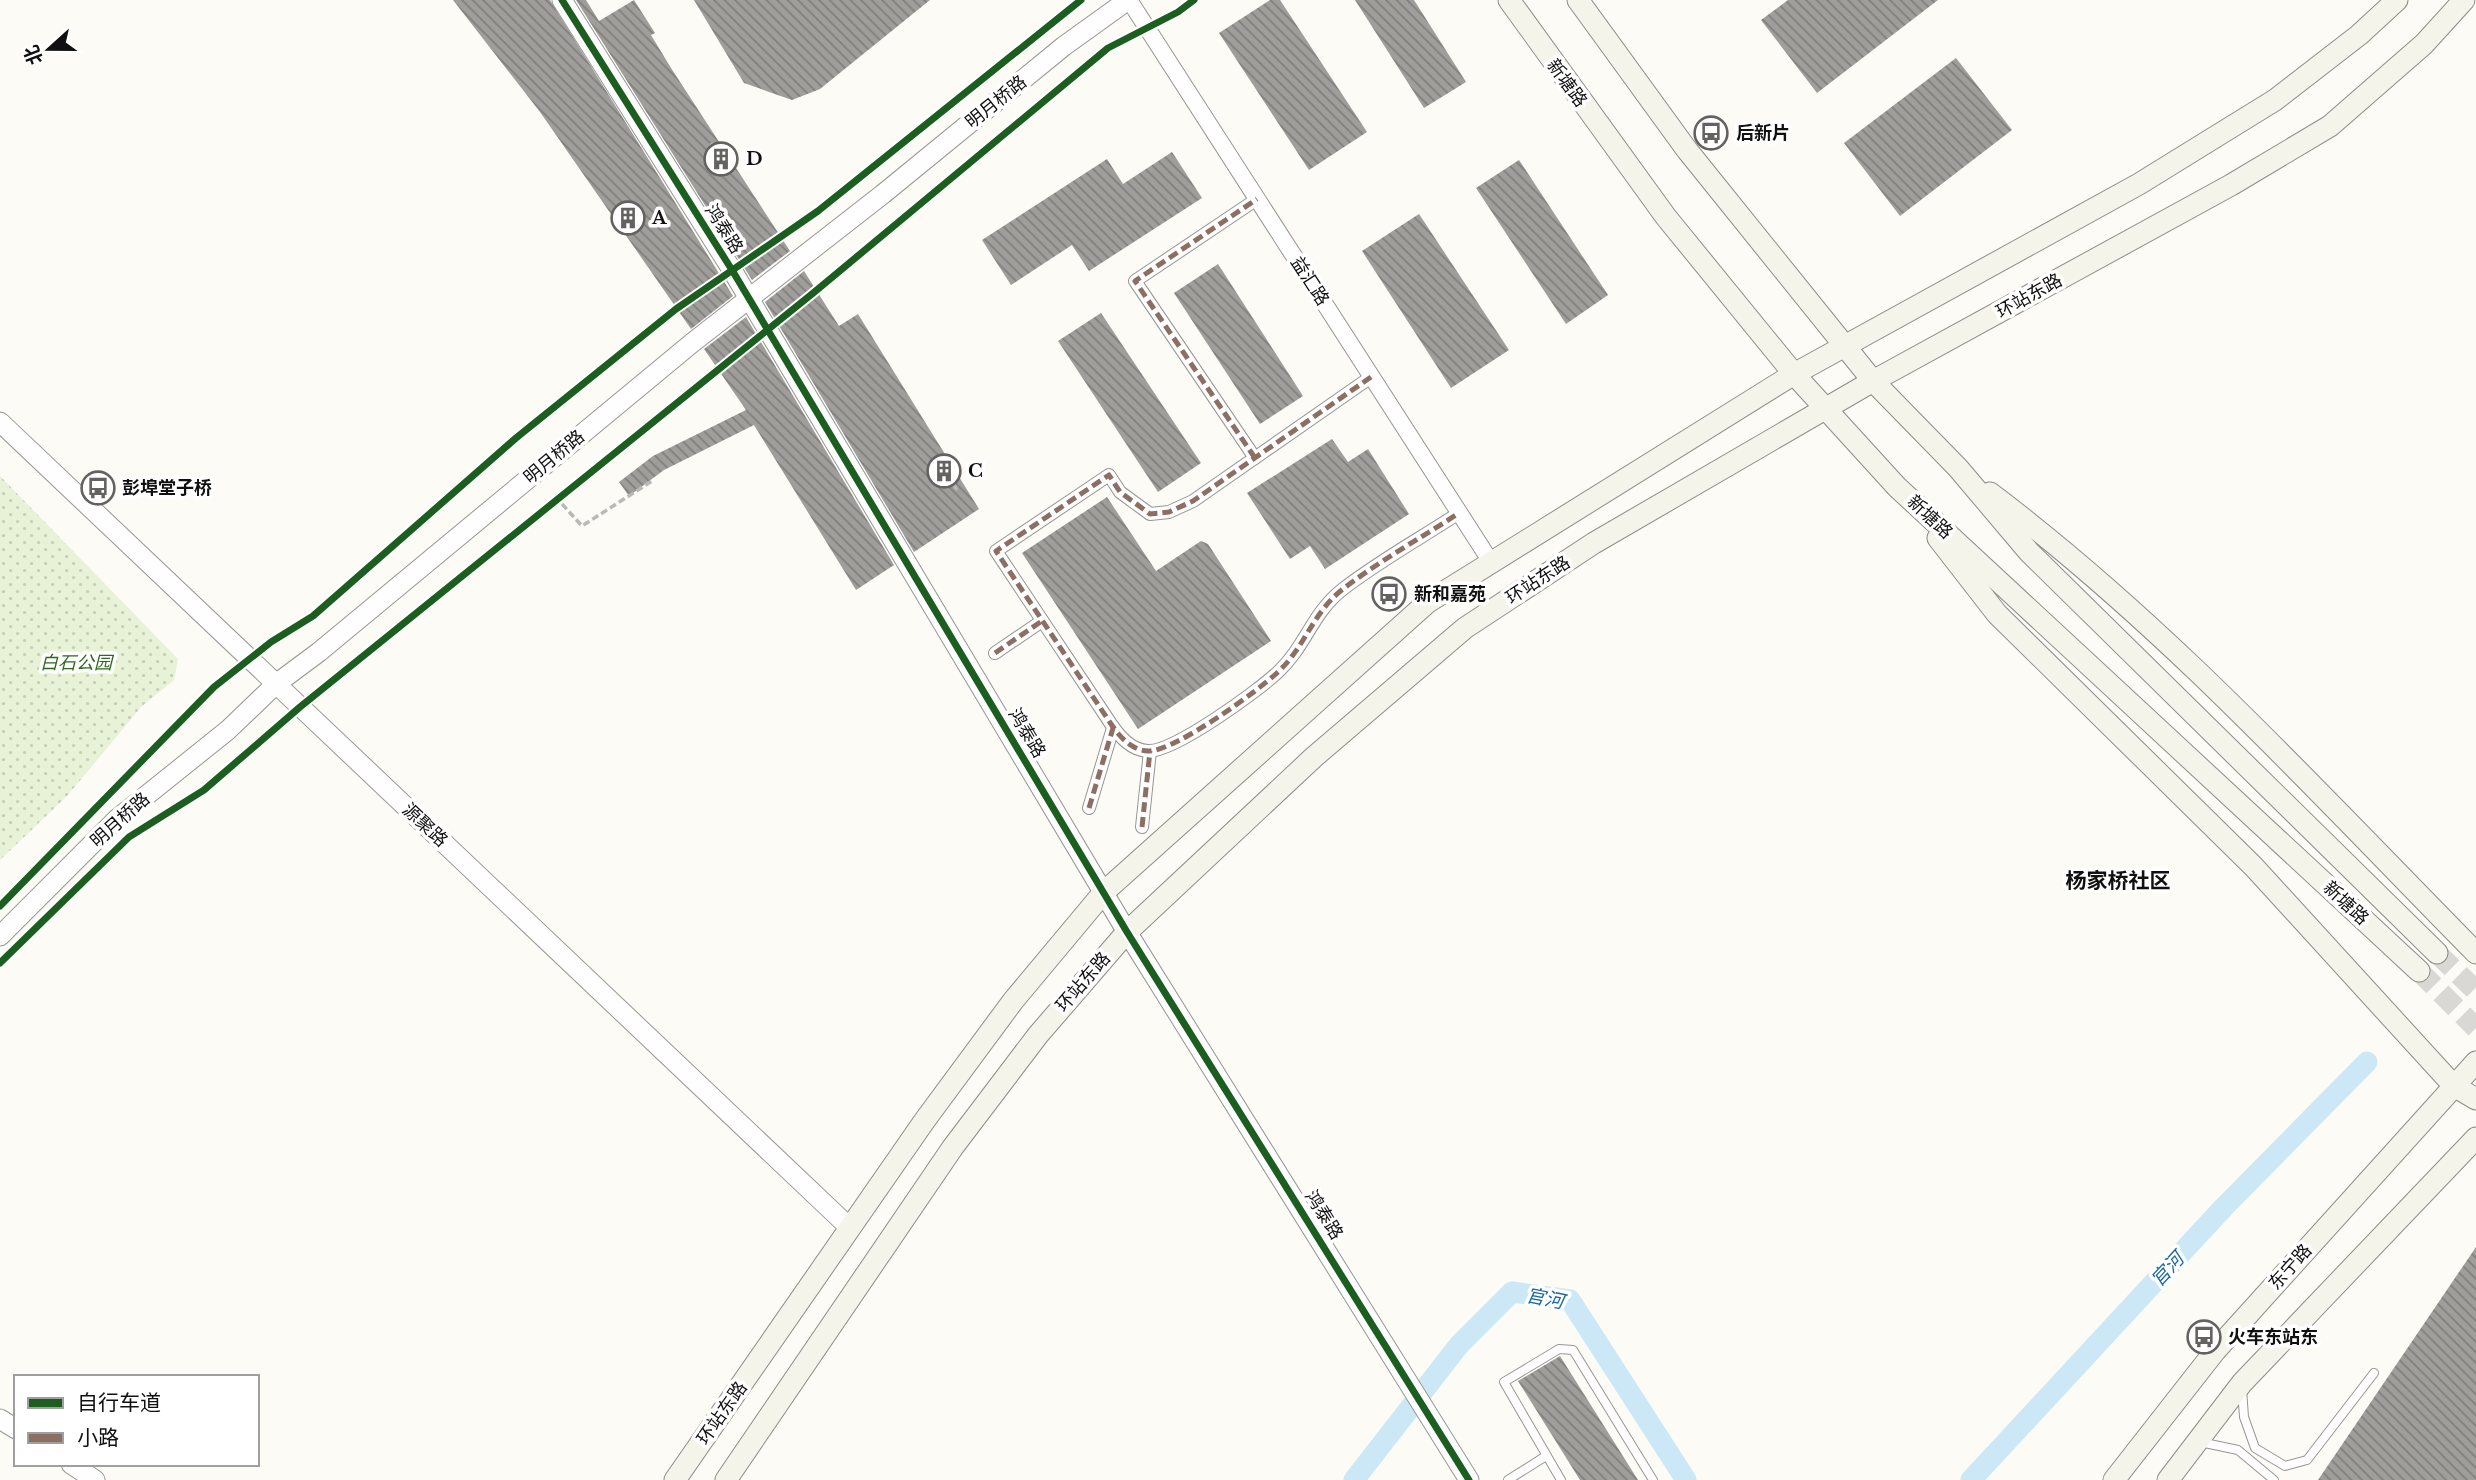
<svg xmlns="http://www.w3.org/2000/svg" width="2476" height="1480" viewBox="0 0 2476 1480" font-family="'Libre Baskerville','Noto Sans SC',serif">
	<defs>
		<pattern id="park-dots" width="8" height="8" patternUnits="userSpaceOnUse" patternTransform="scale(1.75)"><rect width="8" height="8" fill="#e7f2d6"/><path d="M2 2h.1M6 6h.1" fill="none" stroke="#c5ceb7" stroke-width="1.8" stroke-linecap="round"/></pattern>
		<pattern id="building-back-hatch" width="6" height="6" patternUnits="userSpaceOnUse" patternTransform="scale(1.75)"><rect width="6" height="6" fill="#a09e9b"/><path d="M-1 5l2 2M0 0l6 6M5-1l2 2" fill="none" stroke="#817f7d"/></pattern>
	</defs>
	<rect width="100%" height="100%" fill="#fcfbf6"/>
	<path fill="url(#park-dots)" d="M0,476L178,659L174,680L141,707L68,795L0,860Z"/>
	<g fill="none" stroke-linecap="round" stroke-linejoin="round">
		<g stroke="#cce8f6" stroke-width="21">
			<path d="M1354,1480L1459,1345L1512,1292L1570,1300L1686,1480"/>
			<path d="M1971,1480L2224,1207L2367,1062"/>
		</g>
	</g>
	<g fill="url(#building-back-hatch)">
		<path d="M453,0H550L733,296L691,329L540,112Z"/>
		<path d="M576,0H586L599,21L634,0L655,33L651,35L671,68L790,251L752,280Z"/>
		<path d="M694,0H930L820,89L792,100L744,83Z"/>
		<path d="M1270,0H1280L1367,132L1309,170L1219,33Z"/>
		<path d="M1355,0H1414L1466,82L1424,108Z"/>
		<path d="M1788,0H1938L1817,93L1761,20Z"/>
		<path d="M1956,58L2012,130L1900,216L1844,143Z"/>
		<path d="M1172,152L1202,198L1089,271L1072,245L1011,285L982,240L1107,159L1123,184Z"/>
		<path d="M1519,160L1608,295L1566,324L1476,188Z"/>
		<path d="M1419,214L1509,350L1451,388L1362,251Z"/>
		<path d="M1218,264L1303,396L1260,424L1174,293Z"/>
		<path d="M804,271L839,326L858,314L979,509L914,552L765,302Z"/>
		<path d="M1101,313L1201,463L1158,492L1058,341Z"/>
		<path d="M746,317L894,565L856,590L754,425L664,470L629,496L619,482L653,456L746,410L704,349Z"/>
		<path d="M1332,439L1348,462L1368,449L1409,514L1325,569L1310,546L1290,559L1247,493Z"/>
		<path d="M1107,497L1156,571L1201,541L1208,544L1271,641L1138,729L1022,553Z"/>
		<path d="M2476,1247V1480H2318Z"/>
		<path d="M1560,1356L1638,1480H1580L1518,1381Z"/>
	</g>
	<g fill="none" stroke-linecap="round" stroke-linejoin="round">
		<g stroke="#d9d8d4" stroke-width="21" stroke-dasharray="21 10" stroke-linecap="butt">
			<path d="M2437,953L2476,991"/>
			<path d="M2419,971L2476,1028"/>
		</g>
		<defs>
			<g id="service">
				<path d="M2242,1389L2244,1417L2255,1448L2285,1466L2307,1460L2374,1373"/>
				<path d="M2200,1442L2238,1450L2274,1480"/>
				<path d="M1508,1480L1546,1456"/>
				<path d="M1561,1480L1504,1382L1559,1349L1573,1350L1653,1480"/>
			</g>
			<g id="pedestrian">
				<path d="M1371,377L1193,501L1169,512L1150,514L1120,492L1109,475L996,551L1111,724C1120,737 1131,750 1148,751C1174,752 1258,691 1278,672C1306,646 1312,613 1343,589C1379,561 1421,538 1459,513"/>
				<path d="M1255,458L1135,281L1257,199"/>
				<path d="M995,653L1042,621"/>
				<path d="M1089,808L1113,728"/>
				<path d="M1142,827L1150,751"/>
			</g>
			<path id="minor" d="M1129,0L1491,562"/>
			<g id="tertiary">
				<path d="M562,0L732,270L1127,932L1469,1480"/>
				<path d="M0,422L850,1228"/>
				<path d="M0,936L117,819L228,730L276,684L319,652L692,343L883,194L1064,46L1128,0"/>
				<path d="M0,1419L16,1429"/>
				<path d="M71,1464L95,1480"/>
			</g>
			<g id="secondary">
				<path d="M1509,0L1666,217L1794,374L1897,487L2419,971"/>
				<path d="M1578,0L1687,150L1873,381L1958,468L2029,552L2437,953"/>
				<path d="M1990,493C2168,627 2320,795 2476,953"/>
				<path d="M1938,538L1997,614L2254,867L2454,1086L2476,1099"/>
				<path d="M675,1480L925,1120L1013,1001L1104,892L1428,602L1794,374L2139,184L2275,100L2359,35L2397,0"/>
				<path d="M726,1480L953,1147L1038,1035L1127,932L1314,757L1465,628L1594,543L1873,381L2231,185L2330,126L2424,44L2464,0"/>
				<path d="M2114,1480L2215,1351L2476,1062"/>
				<path d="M2168,1480L2242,1383L2476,1138"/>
			</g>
		</defs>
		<use href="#service" stroke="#969694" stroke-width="10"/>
		<use href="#pedestrian" stroke="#969694" stroke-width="14"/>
		<use href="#minor" stroke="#969694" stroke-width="18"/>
		<use href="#tertiary" stroke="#969694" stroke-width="21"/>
		<use href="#secondary" stroke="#8d8c8a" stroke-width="23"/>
		<g stroke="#b9b9b8" stroke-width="3.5" stroke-dasharray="7 3.5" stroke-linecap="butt">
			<path d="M711,143L730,172"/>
			<path d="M937,457L957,490"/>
			<path d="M562,504L582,526L652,481"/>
		</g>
		<use href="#service" stroke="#fffefe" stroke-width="8"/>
		<use href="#pedestrian" stroke="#fffefe" stroke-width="12"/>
		<use href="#minor" stroke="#fffefe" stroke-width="16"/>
		<use href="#tertiary" stroke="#fffefe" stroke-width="19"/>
		<use href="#secondary" stroke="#f5f4eb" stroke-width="21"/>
		<g stroke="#8d6e63" stroke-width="5" stroke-dasharray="10 5" stroke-linecap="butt">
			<path d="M1371,377L1193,501L1169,512L1150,514L1120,492L1109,475L996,551L1111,724C1120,737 1131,750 1148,751C1174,752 1258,691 1278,672C1306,646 1312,613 1343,589C1379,561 1421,538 1459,513"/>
			<path d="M1255,458L1135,281L1257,199"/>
			<path d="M995,653L1042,621"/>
			<path d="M1089,808L1113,728"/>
			<path d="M1142,827L1150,751"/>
		</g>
		<defs>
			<g id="cycleway">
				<path d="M562,0L732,270L1127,932L1469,1480"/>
				<path d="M0,906L214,687L271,642L313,616L516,438L676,309L818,211L1081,0"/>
				<path d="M0,963L129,837L204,790L300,707L812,294L1108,48L1178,12L1194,0"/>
			</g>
		</defs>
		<use href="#cycleway" stroke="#fff" stroke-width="11"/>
		<use href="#cycleway" stroke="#1b5e20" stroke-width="7"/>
	</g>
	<defs>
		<symbol id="bus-ring" viewBox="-11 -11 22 22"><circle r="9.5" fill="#fff" stroke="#636260" stroke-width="1.5"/><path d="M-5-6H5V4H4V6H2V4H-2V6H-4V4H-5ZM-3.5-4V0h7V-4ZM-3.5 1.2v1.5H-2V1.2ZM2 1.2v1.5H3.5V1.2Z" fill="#636260"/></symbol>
		<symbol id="building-ring" viewBox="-11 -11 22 22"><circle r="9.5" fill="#fff" stroke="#636260" stroke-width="1.5"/><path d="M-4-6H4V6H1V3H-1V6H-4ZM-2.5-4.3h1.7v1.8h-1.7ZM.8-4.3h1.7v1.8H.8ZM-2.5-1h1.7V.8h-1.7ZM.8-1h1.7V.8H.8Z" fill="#636260"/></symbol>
	</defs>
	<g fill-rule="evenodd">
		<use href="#bus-ring" x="1692" y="114" width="38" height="38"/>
		<use href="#building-ring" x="702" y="140" width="38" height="38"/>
		<use href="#building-ring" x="609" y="199" width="38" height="38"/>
		<use href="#building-ring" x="925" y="452" width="38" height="38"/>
		<use href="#bus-ring" x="79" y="469" width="38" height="38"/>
		<use href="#bus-ring" x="1370" y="575" width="38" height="38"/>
		<use href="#bus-ring" x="2185" y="1318" width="38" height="38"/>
	</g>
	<g text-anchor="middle" stroke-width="7" stroke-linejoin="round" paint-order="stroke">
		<g font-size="18" fill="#101010" stroke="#fff">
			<text transform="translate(1567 83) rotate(54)" y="6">新塘路</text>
			<text transform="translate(996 102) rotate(-39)" y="6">明月桥路</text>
			<text transform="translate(724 229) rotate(58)" y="6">鸿泰路</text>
			<text transform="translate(1310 281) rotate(57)" y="6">益汇路</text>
			<text transform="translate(2029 296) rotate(-29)" y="6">环站东路</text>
			<text transform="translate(554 457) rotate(-40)" y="6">明月桥路</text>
			<text transform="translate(1930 517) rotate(43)" y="6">新塘路</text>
			<text transform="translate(1538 580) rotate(-33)" y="6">环站东路</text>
			<text transform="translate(1027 733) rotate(59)" y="6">鸿泰路</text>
			<text transform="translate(120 820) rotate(-42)" y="6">明月桥路</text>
			<text transform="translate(425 825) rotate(43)" y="6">源聚路</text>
			<text transform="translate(2346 903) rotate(43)" y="6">新塘路</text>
			<text transform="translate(1083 982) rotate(-49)" y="6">环站东路</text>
			<text transform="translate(1324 1215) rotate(58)" y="6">鸿泰路</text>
			<text transform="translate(2290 1267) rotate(-48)" y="6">东宁路</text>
			<text transform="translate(722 1413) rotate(-55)" y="6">环站东路</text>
		</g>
		<g font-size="18" font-weight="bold" fill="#101010" stroke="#fff" text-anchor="start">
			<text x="1736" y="139">后新片</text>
			<text x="746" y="165">D</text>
			<text x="652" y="224">A</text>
			<text x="968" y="477">C</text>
			<text x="122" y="494">彭埠堂子桥</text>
			<text x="1414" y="600">新和嘉苑</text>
			<text x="2228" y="1343">火车东站东</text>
		</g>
		<g font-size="18" font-style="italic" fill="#316820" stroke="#fff">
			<text x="76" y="669">白石公园</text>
		</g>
		<g font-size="19" font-style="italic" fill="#1a69a1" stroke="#fff">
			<text transform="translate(2167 1269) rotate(-47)" y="7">官河</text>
			<text transform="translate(1545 1298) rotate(11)" y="7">官河</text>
		</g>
		<g font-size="21" font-weight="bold" fill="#101010" stroke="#fff">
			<text x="2118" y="888">杨家桥社区</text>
		</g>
	</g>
	<rect x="14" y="1375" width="245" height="91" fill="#ffffff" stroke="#9f9f9f" stroke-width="2"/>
	<rect x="28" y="1398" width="35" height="10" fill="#1b5e20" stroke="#9f9f9f" stroke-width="2"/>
	<text x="77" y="1410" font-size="21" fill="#101010">自行车道</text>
	<rect x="28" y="1433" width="35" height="10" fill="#8d6e63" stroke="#9f9f9f" stroke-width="2"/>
	<text x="77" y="1445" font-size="21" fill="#101010">小路</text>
	<g transform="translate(49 49) rotate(249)" stroke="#ffffff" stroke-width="5" paint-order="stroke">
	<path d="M0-5L12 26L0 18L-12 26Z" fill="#101010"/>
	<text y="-10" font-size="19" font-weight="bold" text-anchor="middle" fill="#101010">北</text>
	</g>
</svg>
